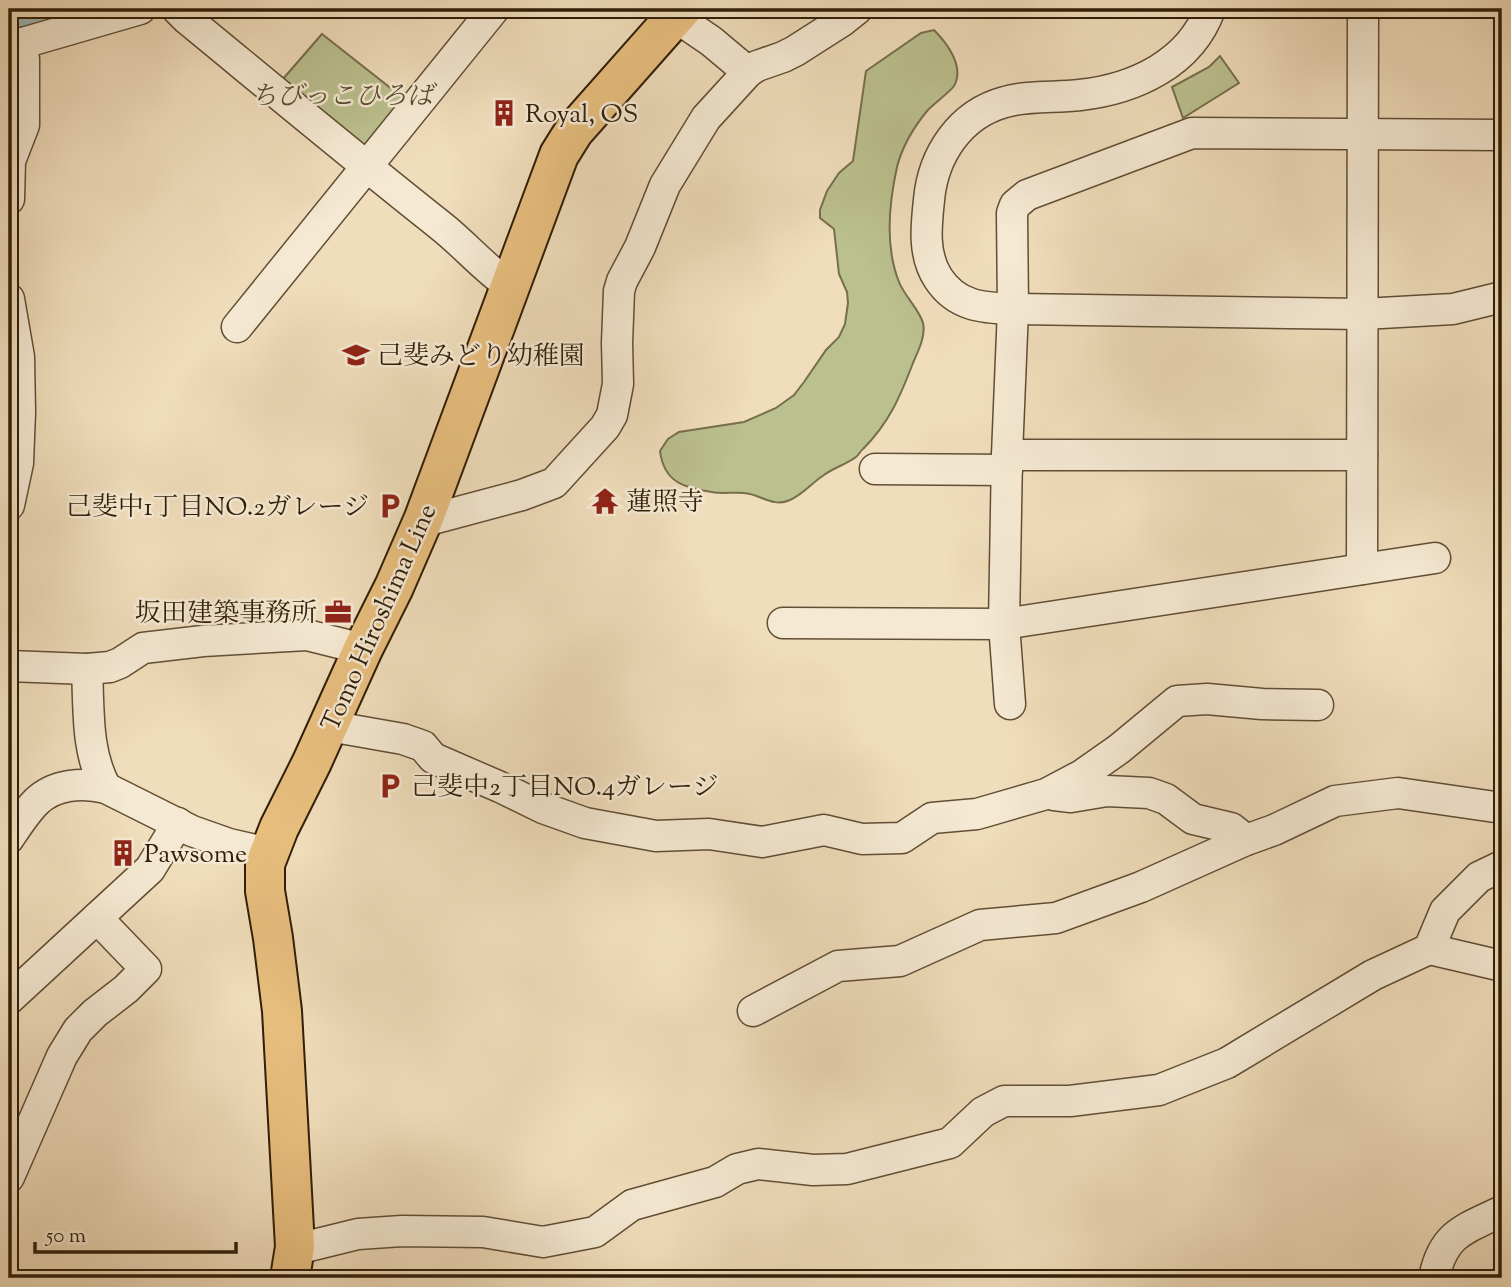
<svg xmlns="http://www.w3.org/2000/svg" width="1511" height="1287" viewBox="0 0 1511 1287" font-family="'Sorts Mill Goudy','Noto Serif JP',serif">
	<rect width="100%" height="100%" fill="#f0ddbb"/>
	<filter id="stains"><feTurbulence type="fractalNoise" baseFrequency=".00286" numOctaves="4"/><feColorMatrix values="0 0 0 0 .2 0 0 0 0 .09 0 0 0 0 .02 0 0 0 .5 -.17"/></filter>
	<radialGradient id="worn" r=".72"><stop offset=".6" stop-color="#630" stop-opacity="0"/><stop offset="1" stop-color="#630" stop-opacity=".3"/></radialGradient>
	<g fill="#bbc08f" stroke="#766f4c" stroke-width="2">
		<path d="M934,30C947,43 965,67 954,86C950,92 933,104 927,111C914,127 902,147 897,167C889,203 885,247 899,282C904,295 920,311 923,323C926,336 918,351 913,363C900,397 889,423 863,449C860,451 859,455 856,457C847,464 833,468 824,475C813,482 802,495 790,500C773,508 760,494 744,493C733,492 723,494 712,492C685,488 664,483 660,451L668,439L679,432L744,422L776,408L794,395L804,382L826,350L839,337L845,324L848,303L847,292L839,274L834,229L820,218V210L827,191L839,173L853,161L866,71L921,33Z"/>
		<path d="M322,34L412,105L365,161L276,87Z"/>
		<path d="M1220,56L1239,83L1183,118L1172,87L1209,67Z"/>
	</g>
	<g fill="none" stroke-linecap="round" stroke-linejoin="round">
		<path stroke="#9dbab9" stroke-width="49" d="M9,23L59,9"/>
		<defs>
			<g id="minor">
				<path d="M177,9L187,19C271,88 355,158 441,226C465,245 485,269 510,286"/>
				<path d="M664,9L711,41L748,72"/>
				<path d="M1210,9C1190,64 1134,89 1080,95C1055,98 1029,95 1005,102C960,114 933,155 929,200C926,227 923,255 938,278C956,306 982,308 1013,309L1363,314L1453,309L1502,297"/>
				<path d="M9,47L140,9"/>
				<path d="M9,199L10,161L24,125V59L20,43"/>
				<path d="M9,299L19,357L20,412L18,463L9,505"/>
				<path d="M237,327L494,9"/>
				<path d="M1007,455H1362"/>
				<path d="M875,469L1007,470"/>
				<path d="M424,518H436L522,495L554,483L605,427L612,415L618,384L617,343L619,291L622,281L640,247L665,185L706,118L748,72L757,66L783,57L795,51L842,21L857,9"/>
				<path d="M1362,569L1363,9"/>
				<path d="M783,623L1004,624L1435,558"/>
				<path d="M9,666L87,669L110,667L120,663L143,648L203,641L307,635L363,649"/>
				<path d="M87,669C89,710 86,752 106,788"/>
				<path d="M1010,704L1004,624L1007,455L1013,309L1012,213L1015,205L1027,195L1192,133L1502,135"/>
				<path d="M329,726L403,739L423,746L433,758L500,787L543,808L585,823L656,836L709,834L762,842L824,830L862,839L902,838L932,818L977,814L1046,794L1082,775L1119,749L1177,701L1207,699L1262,704L1318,705"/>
				<path d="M1054,795L1071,797L1107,791L1149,793L1166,799L1193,819L1231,828L1246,840"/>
				<path d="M9,838C17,826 26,812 36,802C54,784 83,782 106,788L192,831L229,844L269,853"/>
				<path d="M1429,949L1502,966"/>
				<path d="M9,999L150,869L178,823"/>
				<path d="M753,1011L838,966L900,961L980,925L1056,918L1141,887L1246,840L1274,830L1335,801L1398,793L1502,808"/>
				<path d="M9,1177L62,1056L78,1030L95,1013L126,989L146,969L97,918"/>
				<path d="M295,1247H305L358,1234L402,1231L483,1232L543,1242L595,1232L632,1205L715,1182L737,1169L758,1164L813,1170L847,1169L950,1143L983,1112L1004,1101H1070L1159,1090L1227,1063L1373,975L1429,949L1445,911L1479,877L1502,866"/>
				<path d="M1434,1278C1443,1235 1462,1230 1498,1213H1502"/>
			</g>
			<path id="major" d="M290,1278L295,1247L282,1011L273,938L265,891V864L279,828L312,762L363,649L394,587L424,518L559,155L574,131L682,9"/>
		</defs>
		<use href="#minor" stroke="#604e35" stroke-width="33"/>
		<use href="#major" stroke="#301e08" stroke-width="42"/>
		<use href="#minor" stroke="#f5e9d3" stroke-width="30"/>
		<use href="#major" stroke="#e8be7e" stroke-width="38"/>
	</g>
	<defs>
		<symbol id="building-bare" viewBox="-9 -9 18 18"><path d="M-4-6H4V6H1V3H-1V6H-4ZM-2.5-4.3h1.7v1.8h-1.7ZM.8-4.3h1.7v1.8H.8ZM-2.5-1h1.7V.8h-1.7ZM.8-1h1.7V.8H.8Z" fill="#8f2418" stroke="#f5e9d3" stroke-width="2.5" paint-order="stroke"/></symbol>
		<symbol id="school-bare" viewBox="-9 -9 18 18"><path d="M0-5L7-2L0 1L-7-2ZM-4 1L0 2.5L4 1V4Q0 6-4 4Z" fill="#8f2418" stroke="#f5e9d3" stroke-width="2.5" paint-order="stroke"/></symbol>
		<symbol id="temple-bare" viewBox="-9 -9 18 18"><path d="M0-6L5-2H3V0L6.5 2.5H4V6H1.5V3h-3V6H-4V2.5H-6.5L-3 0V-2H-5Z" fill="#8f2418" stroke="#f5e9d3" stroke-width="2.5" paint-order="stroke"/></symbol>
		<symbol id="parking-bare" viewBox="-9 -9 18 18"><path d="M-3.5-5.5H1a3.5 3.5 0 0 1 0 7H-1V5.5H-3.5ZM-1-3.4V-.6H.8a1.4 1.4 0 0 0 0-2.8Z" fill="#8f2418" stroke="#f5e9d3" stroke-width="2.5" paint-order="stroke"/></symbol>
		<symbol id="office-bare" viewBox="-9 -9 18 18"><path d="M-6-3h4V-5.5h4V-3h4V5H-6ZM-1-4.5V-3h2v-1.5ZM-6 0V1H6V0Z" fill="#8f2418" stroke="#f5e9d3" stroke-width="2.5" paint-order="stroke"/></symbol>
	</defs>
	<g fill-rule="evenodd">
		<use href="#building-bare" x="485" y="94" width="38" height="38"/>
		<use href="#school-bare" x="337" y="336" width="38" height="38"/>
		<use href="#temple-bare" x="586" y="482" width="38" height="38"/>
		<use href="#parking-bare" x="371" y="487" width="38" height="38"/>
		<use href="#office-bare" x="319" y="593" width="38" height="38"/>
		<use href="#parking-bare" x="371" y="767" width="38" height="38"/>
		<use href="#building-bare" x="104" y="834" width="38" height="38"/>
	</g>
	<g text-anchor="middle" stroke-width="5" stroke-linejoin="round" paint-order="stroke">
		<g font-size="26" font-style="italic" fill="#5a4f30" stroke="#f5e9d3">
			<text x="342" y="104">ちびっこひろば</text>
		</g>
		<g font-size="26" fill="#301e08" stroke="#f5e9d3" text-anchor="start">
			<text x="525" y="122">Royal, OS</text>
			<text x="377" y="364">己斐みどり幼稚園</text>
			<text x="626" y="510">蓮照寺</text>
			<text x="369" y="515" text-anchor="end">己斐中1丁目NO.2ガレージ</text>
			<text x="317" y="621" text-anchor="end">坂田建築事務所</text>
			<text x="411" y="795">己斐中2丁目NO.4ガレージ</text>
			<text x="144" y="862">Pawsome</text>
		</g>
		<g font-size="26" fill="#301e08" stroke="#f5e9d3">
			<text transform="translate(378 617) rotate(-66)" y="9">Tomo Hiroshima Line</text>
		</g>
	</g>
	<rect width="1511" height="1287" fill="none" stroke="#f0ddbb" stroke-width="35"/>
	<rect x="10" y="10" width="1490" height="1266" fill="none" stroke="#301e08" stroke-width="3.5"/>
	<rect x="18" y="18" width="1476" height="1252" fill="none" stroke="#301e08" stroke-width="2"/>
	<path d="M35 1242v10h201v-10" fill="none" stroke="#301e08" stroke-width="3.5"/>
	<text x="46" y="1242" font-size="21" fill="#301e08" stroke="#f5e9d3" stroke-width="5" paint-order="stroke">50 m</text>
	<rect width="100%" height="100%" filter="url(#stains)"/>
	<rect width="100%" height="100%" fill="url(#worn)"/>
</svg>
